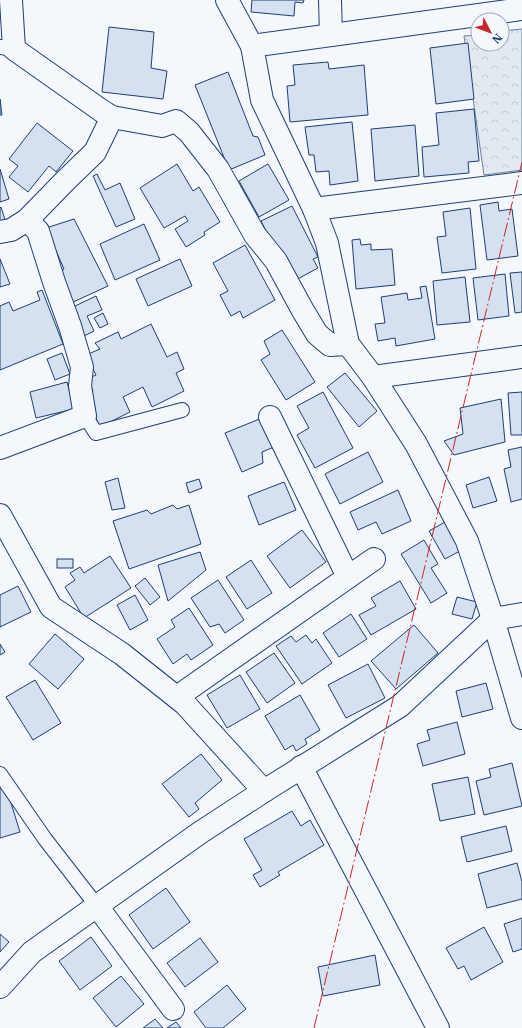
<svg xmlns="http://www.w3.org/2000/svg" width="522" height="1028" viewBox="0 0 522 1028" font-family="'IBM Plex Serif',serif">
	<defs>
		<pattern id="park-crowns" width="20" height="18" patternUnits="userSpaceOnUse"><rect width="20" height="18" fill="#e3e9f0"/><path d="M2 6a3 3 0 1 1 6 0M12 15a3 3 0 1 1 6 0" fill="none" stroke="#c2c9d1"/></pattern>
	</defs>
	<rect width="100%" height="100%" fill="#f4f7fb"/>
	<path fill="url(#park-crowns)" stroke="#687fa3" d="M522,29V170L484,175L464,36L478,35V44H502V31Z"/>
	<g fill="#d5e0f0" stroke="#1d3f73">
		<path d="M252,0H304L303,3L295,2L294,16L251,12Z"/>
		<path d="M109,27L154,32L151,68L167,71L163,99L102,92Z"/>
		<path d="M468,43L474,99L436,104L430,48Z"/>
		<path d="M328,62L329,69L364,65L368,115L290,122L287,86L295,85L293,65Z"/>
		<path d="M228,72L253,136L258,137L265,155L229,170L195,85Z"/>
		<path d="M0,99L2,115H0Z"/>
		<path d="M474,109L479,161L468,162L469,173L424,177L422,147L439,145L436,113Z"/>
		<path d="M352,122L358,181L330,185L329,171L316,172L314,155H309L305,127Z"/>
		<path d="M37,123L73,151L56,172L49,166L28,192L9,177L18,166L9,159Z"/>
		<path d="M415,125L419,176L375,181L371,129Z"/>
		<path d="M177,164L193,191L199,187L220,222L204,232L205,235L186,247L175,229L188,221L185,216L164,228L140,188Z"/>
		<path d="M268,164L289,200L259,217L239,181Z"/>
		<path d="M0,169L9,199L0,202Z"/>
		<path d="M97,174L105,190L120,183L135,219L116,227L93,176Z"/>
		<path d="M498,202L499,211L512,209L518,256L487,260L480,205Z"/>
		<path d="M292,206L318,257L313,259L318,268L292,282L261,221Z"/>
		<path d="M1,207L6,223L0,226V208Z"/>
		<path d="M470,208L476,269L442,273L437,237L446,236L443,212Z"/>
		<path d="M74,219L108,286L71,303L57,274L64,269L46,228Z"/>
		<path d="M144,224L160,260L115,280L100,244Z"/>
		<path d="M360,239L361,245L371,244V250L392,249L395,285L356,289L352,240Z"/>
		<path d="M245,245L275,300L243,318L240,311L231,316L220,295L228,291L213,263Z"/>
		<path d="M0,259L10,284L0,287Z"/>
		<path d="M180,259L192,286L148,306L136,279Z"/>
		<path d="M522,272V312L515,313L510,273Z"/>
		<path d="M505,274L509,316L478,320L473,278Z"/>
		<path d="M465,277L470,322L437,325L433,281Z"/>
		<path d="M426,286L435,339L396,346L395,338L378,341L375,324L385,323L381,297L407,293L408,300L422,298L420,287Z"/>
		<path d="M42,290L63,344L0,370V306L9,302L13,311L40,300L37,292Z"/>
		<path d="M96,296L102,310L87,316L94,331L84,336L71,308Z"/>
		<path d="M103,313L108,324L100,328L94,318Z"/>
		<path d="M151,324L167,357L177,352L184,369L176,373L184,391L152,407L143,387L123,397L130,412L100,427L85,394L93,391L87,379L96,375L86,355L100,349L95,343L118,332L121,339Z"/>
		<path d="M282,330L315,382L286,400L261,360L270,354L264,341Z"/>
		<path d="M62,353L70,374L55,380L47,359Z"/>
		<path d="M345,373L377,411L359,427L327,387Z"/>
		<path d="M67,382L74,409L36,418L30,392Z"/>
		<path d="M323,392L353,448L315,468L297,435L309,428L297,406Z"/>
		<path d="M522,392V435H511L508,393Z"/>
		<path d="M501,399L505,442L454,455L444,441L463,434L460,408Z"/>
		<path d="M262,418L274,447L262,452L263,463L242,472L225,433Z"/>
		<path d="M522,447V499L511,502L504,469L511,467L508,450Z"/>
		<path d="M368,452L383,482L340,504L325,474Z"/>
		<path d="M489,477L497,501L473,508L466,485Z"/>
		<path d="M118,478L125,508L112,510L105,482Z"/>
		<path d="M199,479L202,488L189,493L186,483Z"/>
		<path d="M284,482L296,510L259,525L248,496Z"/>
		<path d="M398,490L411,521L382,534L376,522L358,530L350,512Z"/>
		<path d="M173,505L177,509L189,505L201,544L129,569L113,521L147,510L151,514Z"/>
		<path d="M445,522L460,551L445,559L429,531Z"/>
		<path d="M302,530L326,562L290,588L267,556Z"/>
		<path d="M424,540L438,564L431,568L447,593L431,603L401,554Z"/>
		<path d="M200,552L206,570L168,601L158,565Z"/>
		<path d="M110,556L131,588L84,618L65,587L75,580L70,573L80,567L84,573Z"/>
		<rect x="57" y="559" width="16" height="9"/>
		<path d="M251,560L272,593L247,609L226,577Z"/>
		<path d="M145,578L160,597L150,605L135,586Z"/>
		<path d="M218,580L244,620L225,633L219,624L210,627L191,598Z"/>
		<path d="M400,581L416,609L371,635L359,615L376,606L371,598Z"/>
		<path d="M18,586L31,612L0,627V595Z"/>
		<path d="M135,595L148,620L130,630L117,605Z"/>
		<path d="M457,597L477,602L472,619L452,614Z"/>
		<path d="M189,608L213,645L191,660L187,654L173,664L157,639L175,627L171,620Z"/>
		<path d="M351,614L367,639L339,657L323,633Z"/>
		<path d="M414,625L438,653L396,689L371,661Z"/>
		<path d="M55,634L84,659L58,689L29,664Z"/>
		<path d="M306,635L312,643L316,639L332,663L302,684L276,646L291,636L296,642Z"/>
		<path d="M0,644L5,652L0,655Z"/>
		<path d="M274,653L295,683L267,703L246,672Z"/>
		<path d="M368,664L385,698L346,718L328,685Z"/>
		<path d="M240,675L260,709L227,728L207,695Z"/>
		<path d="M35,680L61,723L33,740L6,697Z"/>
		<path d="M486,683L493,709L462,717L456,691Z"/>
		<path d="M300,695L320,730L305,739L307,744L296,751L293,745L285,750L265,716Z"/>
		<path d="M457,722L465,754L423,766L417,744L430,740L427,730Z"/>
		<path d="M201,754L222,780L195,803L199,809L189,817L162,784Z"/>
		<path d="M512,763L522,806L484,815L476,781L491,777L489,769Z"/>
		<path d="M468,777L475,814L440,821L432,784Z"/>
		<path d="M6,787L20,832L0,838V788Z"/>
		<path d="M292,811L301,826L310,820L324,845L278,872L280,875L260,887L253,875L262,870L244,839Z"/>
		<path d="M506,826L512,851L467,862L461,837Z"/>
		<path d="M517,863L522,882V899L487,908L478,874Z"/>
		<path d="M166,888L190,922L153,949L129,915Z"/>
		<path d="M522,918V949L513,952L504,924Z"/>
		<path d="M484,927L503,962L471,980L464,966L458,969L446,948Z"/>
		<path d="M0,934L9,942L0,952Z"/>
		<path d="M91,937L112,966L80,990L59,961Z"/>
		<path d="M200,938L218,962L185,987L167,963Z"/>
		<path d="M375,955L380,985L323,996L318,967Z"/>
		<path d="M121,976L144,1004L116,1027L93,998Z"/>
		<path d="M227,985L246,1009L223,1028H206L194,1012Z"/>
		<path d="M155,1019L163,1028H143Z"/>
		<path d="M176,1022L181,1028H167Z"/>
	</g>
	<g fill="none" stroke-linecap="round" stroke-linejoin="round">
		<defs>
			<g id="lane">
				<path d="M0,47L14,49"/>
				<path d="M85,416L96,433L182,410"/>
				<path d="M0,774L45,839L97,906"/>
			</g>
			<g id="street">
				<path d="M11,0L14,49L102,111L112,117L162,126L176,121L189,132L218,169L255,235L276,261L302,309L317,334L330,345L348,344"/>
				<path d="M227,0L252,46L262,100L314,209L327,243L348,344L373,377L416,444L467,541L493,619L522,718"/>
				<path d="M330,0L331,35"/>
				<path d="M252,46L522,9"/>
				<path d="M314,209L522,183"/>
				<path d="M0,232L11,230L27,220L66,180L95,152L112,117"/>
				<path d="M373,377L522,357"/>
				<path d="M270,417L348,577"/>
				<path d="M0,448L85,416L80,386L82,367L70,326L54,282L38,231L27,220"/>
				<path d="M0,515L51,607L122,654L185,704L264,791"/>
				<path d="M177,697L374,559"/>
				<path d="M301,767L438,1028"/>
				<path d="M97,906L173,1009"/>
				<path d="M0,987L32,952L201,832L264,791L400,706L493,619L522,614"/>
			</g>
		</defs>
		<use href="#lane" stroke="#1d3f73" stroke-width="16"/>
		<use href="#street" stroke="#1d3f73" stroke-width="24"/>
		<use href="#lane" stroke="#f4f7fb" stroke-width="14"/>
		<use href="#street" stroke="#f4f7fb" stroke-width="22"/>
		<path stroke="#c62828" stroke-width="1" stroke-dasharray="14 3 2 3" stroke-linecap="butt" d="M314,1028L522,162"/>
	</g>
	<g transform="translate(490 32) rotate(132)"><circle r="19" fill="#f4f7fb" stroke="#9eadc5"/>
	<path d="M0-3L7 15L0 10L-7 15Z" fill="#c62828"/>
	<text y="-6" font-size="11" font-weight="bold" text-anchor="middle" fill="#1d3f73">N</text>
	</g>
</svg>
